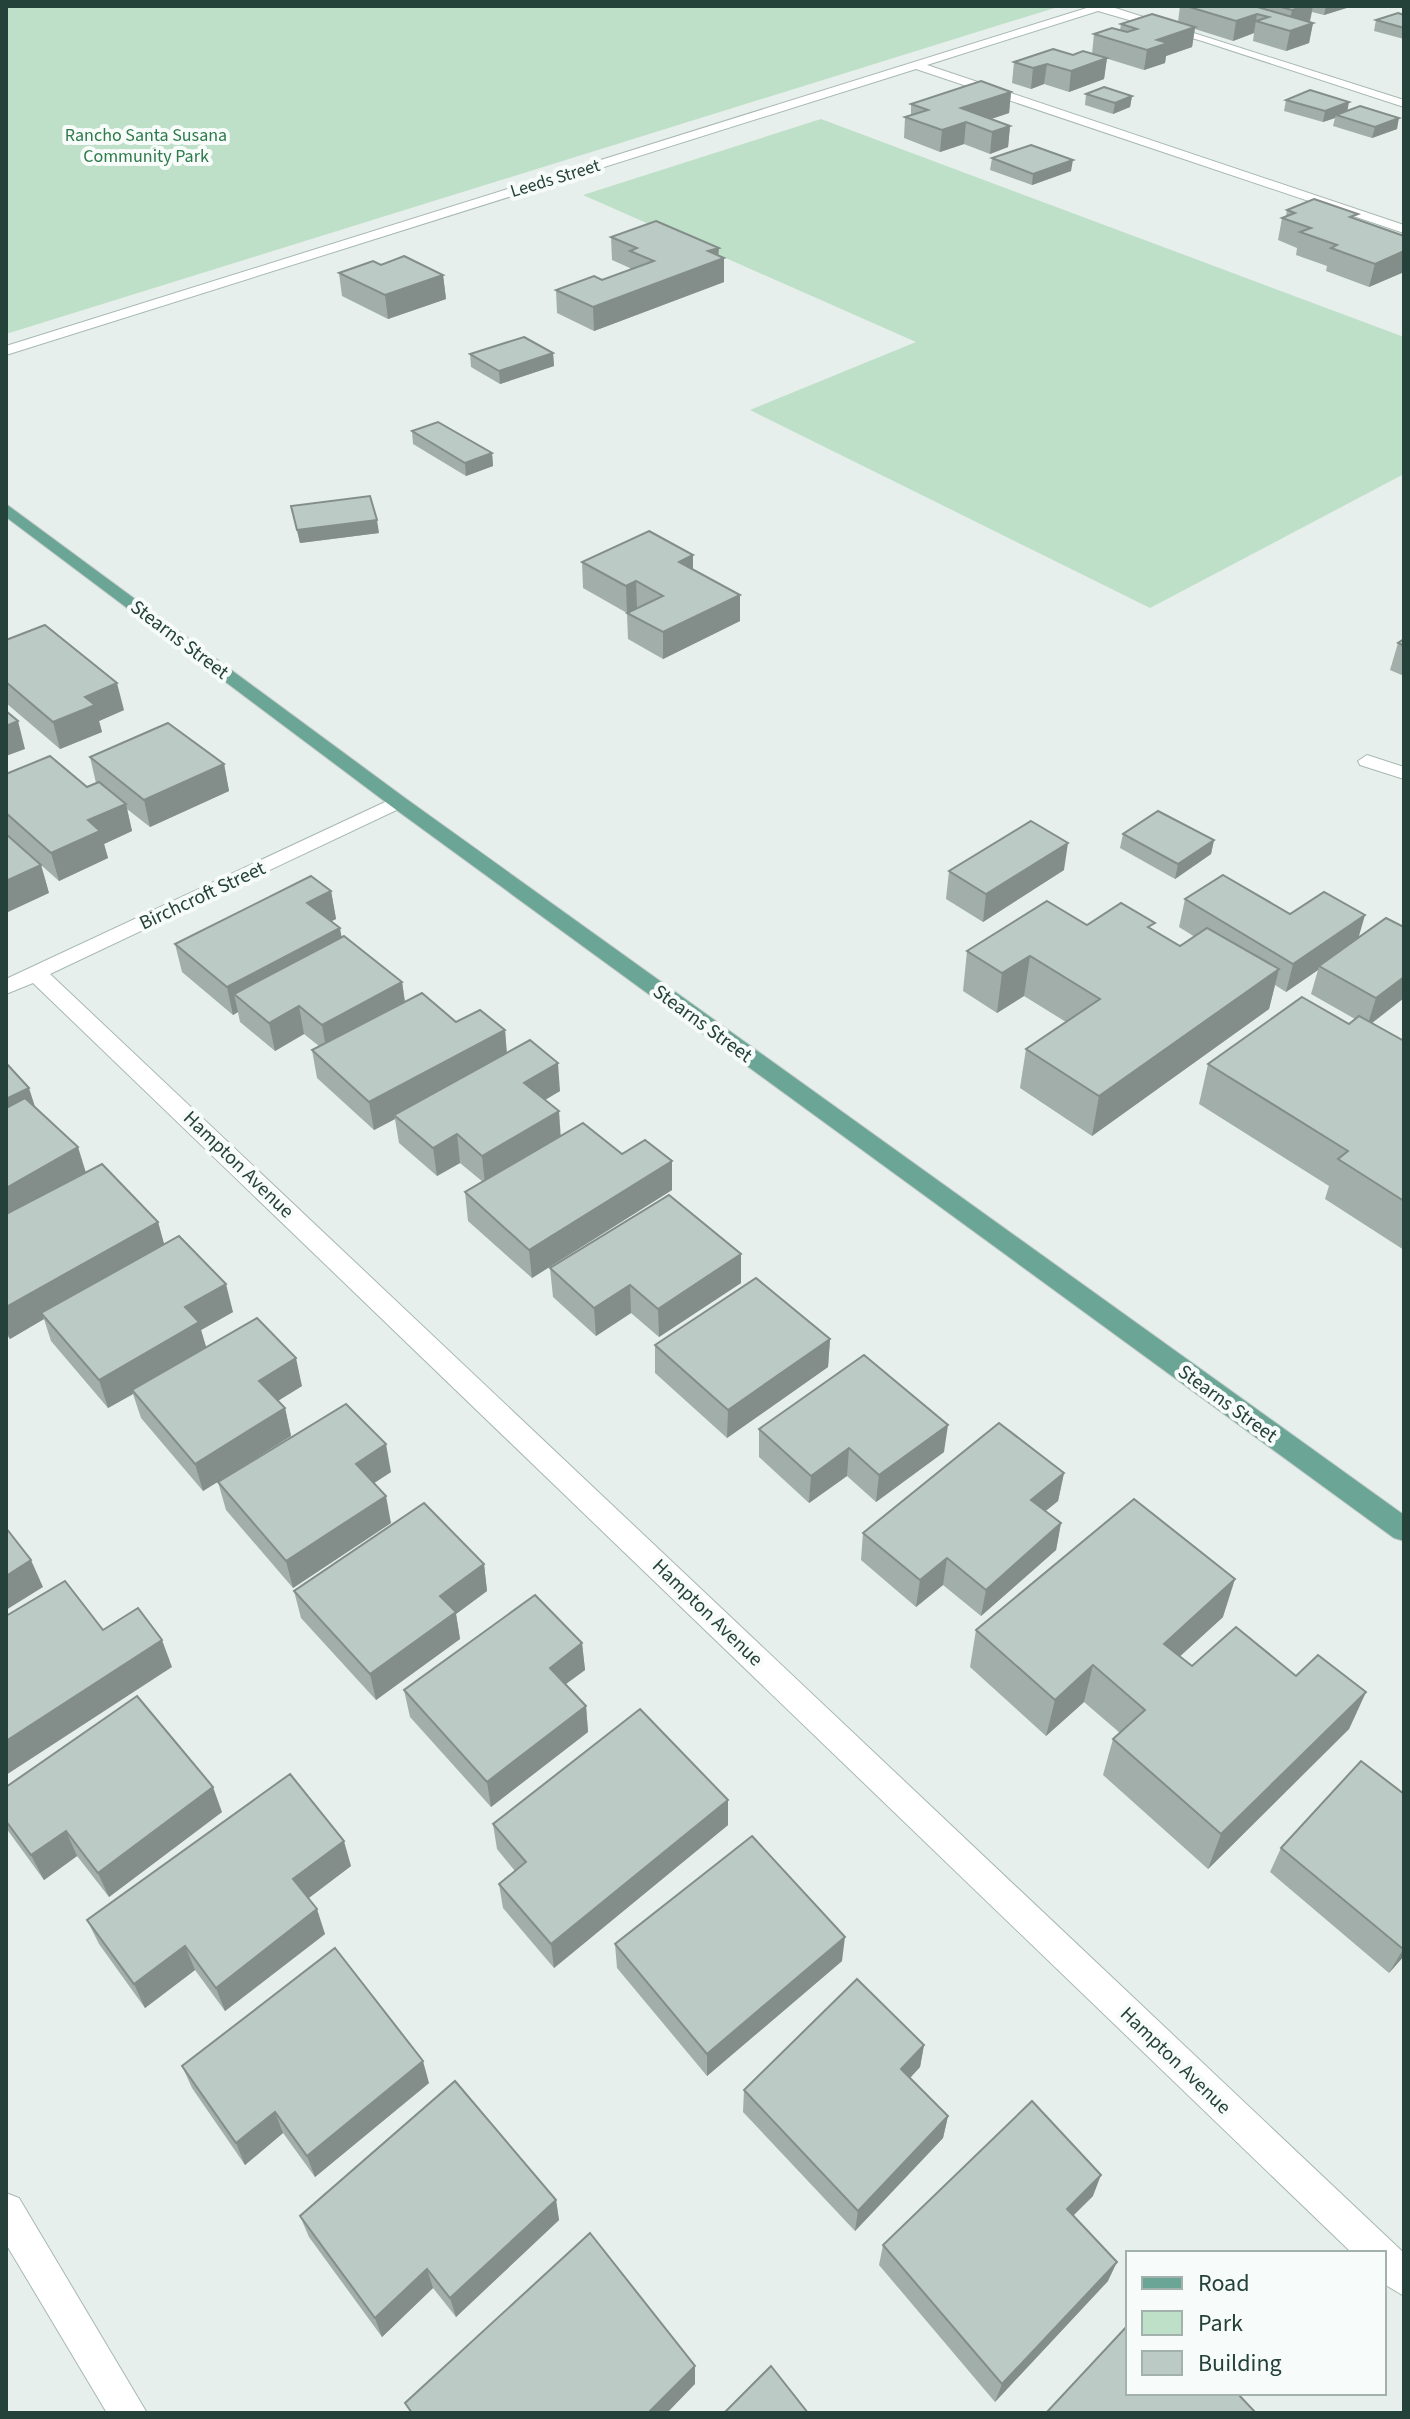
<svg xmlns="http://www.w3.org/2000/svg" width="1410" height="2419" viewBox="0 0 1410 2419" font-family="'Source Sans 3',sans-serif">
	<rect width="100%" height="100%" fill="#e6efeb"/>
	<g fill="#bfe0c8">
		<path d="M6,6H1061L6,334Z"/>
		<path d="M821,119L1404,337V474L1150,608L750,410L916,342L583,195Z"/>
	</g>
	<g fill="none" stroke-linecap="round" stroke-linejoin="round">
		<defs>
			<g id="minor">
				<path d="M1093,6H1109L1404,100V107L1202,41L1098,11L927,65L1404,225V233L916,69L6,355V346Z"/>
				<path d="M1367,755L1404,767V779L1360,765L1358,761Z"/>
				<path d="M398,796L405,798L408,802L405,806L50,974L1404,2253V2296L1384,2284V2253H1352L33,983L6,994V979Z"/>
				<path d="M6,2193L19,2198L147,2413H107L6,2244Z"/>
			</g>
			<path id="major" d="M6,504L405,798L1404,1515V1541L1394,1538L391,806L6,517Z"/>
		</defs>
		<use href="#minor" stroke="#a8b8b2" stroke-width="2"/>
		<use href="#major" stroke="#c2cac8" stroke-width="2"/>
		<use href="#minor" fill="#fff" fill-rule="evenodd"/>
		<use href="#major" fill="#6aa596" fill-rule="evenodd"/>
	</g>
	<g fill="#a1aea9">
		<path d="M1180,6H1353L1324,15L1312,12L1310,22L1313,23L1309,43L1286,51L1253,41L1254,33L1233,41L1195,29L1192,47L1166,56L1165,63L1144,70L1092,54L1094,34L1120,30L1121,24L1178,22Z"/>
		<path d="M1404,15V39L1374,31L1376,20Z"/>
		<path d="M1073,55L1107,58L1104,79L1069,92L1044,84L1031,89L1012,83L1014,62Z"/>
		<path d="M1011,92L1009,113L991,119L1010,126L1008,147L990,154L964,144L940,152L904,138L905,117L911,115V104Z"/>
		<path d="M1086,94L1132,96L1130,107L1113,114L1085,105Z"/>
		<path d="M1286,100L1347,110L1397,129L1372,138L1333,126L1335,118L1323,122L1284,111Z"/>
		<path d="M992,158L1071,171L1032,185L990,170Z"/>
		<path d="M1287,210L1357,220L1404,236V272L1369,287L1326,271L1327,266L1296,255L1297,248L1278,240L1282,218L1286,216Z"/>
		<path d="M611,237L719,256L724,282L594,331L557,313L556,290L602,280L630,270V268L612,260Z"/>
		<path d="M381,265L443,275L446,299L388,319L342,296L339,273Z"/>
		<path d="M553,353L554,366L500,384L471,367L470,354Z"/>
		<path d="M412,431L492,453L493,466L466,476L413,444Z"/>
		<path d="M291,506L379,533L300,543Z"/>
		<path d="M693,555V570L740,621L663,659L628,639L627,613L637,608L627,613L583,588L582,562Z"/>
		<path d="M1404,639V676L1390,670L1398,643Z"/>
		<path d="M6,640L124,710L99,721L102,732L60,749L6,703Z"/>
		<path d="M90,757L224,764L229,791L150,827L127,809L132,831L104,844L108,858L59,881L41,865L49,893L37,861L6,833V774L87,787L96,783Z"/>
		<path d="M1123,834L1214,840L1211,854L1175,879L1120,848Z"/>
		<path d="M1064,870L983,922L946,899L949,871Z"/>
		<path d="M331,891L336,919L331,921L342,938L402,982L405,1002L456,1022L505,1030L507,1053L560,1091L545,1100L561,1136L622,1154L672,1190L532,1278L468,1221L465,1192L483,1182L460,1163L437,1176L399,1143L395,1119L374,1130L317,1078L312,1050L319,1046L304,1034L275,1051L240,1022L238,1012L233,1015L182,972L175,944Z"/>
		<path d="M1185,899L1290,914L1359,937L1404,927L1372,1023L1404,1041V1250L1325,1199L1329,1186L1199,1104L1208,1064L1349,1024L1355,1019L1311,994L1318,970L1286,992L1275,985L1269,1009L1092,1136L1020,1088L1026,1049L1066,1022L1024,996L997,1013L963,991L967,951L1087,925L1154,930L1180,946L1195,937L1179,927Z"/>
		<path d="M6,1063L35,1108L86,1172L158,1222L164,1244L233,1312L201,1330L206,1347L302,1386L278,1401L285,1408L291,1436L203,1491L141,1418L133,1394L108,1408L51,1341L44,1319L10,1339L6,1334Z"/>
		<path d="M550,1268L741,1283L659,1337L631,1313L596,1336L553,1297Z"/>
		<path d="M830,1339L828,1367L727,1438L655,1373V1345Z"/>
		<path d="M759,1429L944,1452L876,1502L847,1476L809,1503L759,1457Z"/>
		<path d="M391,1472L374,1483L391,1523L293,1588L226,1510L218,1482Z"/>
		<path d="M1064,1473L1058,1501L1045,1511L1061,1523L1056,1550L981,1616L943,1585L916,1607L861,1560L863,1533Z"/>
		<path d="M484,1564L487,1591L456,1614L460,1639L376,1700L301,1618L294,1591Z"/>
		<path d="M1223,1617L1180,1656L1192,1666L1296,1676L1366,1692L1349,1729L1208,1869L1103,1775L1113,1739L1120,1733L1084,1702L1046,1736L970,1667L976,1630Z"/>
		<path d="M582,1643L585,1670L566,1684L586,1706L588,1732L491,1807L410,1717L404,1690Z"/>
		<path d="M1361,1761L1404,1956L1389,1973L1270,1872L1281,1848Z"/>
		<path d="M6,1787L222,1812L109,1897L77,1856L44,1880L6,1828Z"/>
		<path d="M728,1800V1825L554,1968L503,1908L499,1884L515,1871L497,1849L493,1824Z"/>
		<path d="M351,1866L308,1898L325,1934L225,2011L195,1970L145,2008L99,1944L87,1920Z"/>
		<path d="M615,1944L842,1961L707,2076L617,1968Z"/>
		<path d="M924,2045L920,2067L910,2078L948,2116L943,2138L855,2231L743,2112L744,2090Z"/>
		<path d="M182,2066L429,2083L315,2177L283,2133L245,2165L192,2088Z"/>
		<path d="M1093,2196L1073,2215L1108,2281L995,2402L879,2265L883,2245Z"/>
		<path d="M556,2200L559,2220L456,2317L433,2288L382,2337L309,2237L300,2216Z"/>
	</g>
	<g fill="#838d89">
		<path d="M1298,6H1313L1309,23L1288,30L1292,10Z"/>
		<path d="M1326,6H1353L1324,15Z"/>
		<path d="M1257,14L1254,33L1233,41L1236,21Z"/>
		<path d="M1313,23L1309,43L1286,51L1290,31Z"/>
		<path d="M1195,27L1192,47L1166,56L1165,63L1144,70L1147,50L1157,40Z"/>
		<path d="M1107,58L1104,79L1069,92L1071,71Z"/>
		<path d="M1047,64L1044,84L1031,89L1033,68Z"/>
		<path d="M1011,92L1009,113L973,125L966,122L964,144L940,152L942,130L961,108Z"/>
		<path d="M1132,96L1130,107L1113,114L1115,103Z"/>
		<path d="M1349,102L1347,113L1336,115L1335,118L1323,122L1325,111Z"/>
		<path d="M1399,118L1397,129L1372,138L1375,127Z"/>
		<path d="M1010,126L1008,147L990,154L992,132Z"/>
		<path d="M1073,160L1071,171L1032,185L1033,174Z"/>
		<path d="M719,248L718,261L724,258V282L594,331L593,307L708,251Z"/>
		<path d="M1404,251V272L1369,287L1375,264Z"/>
		<path d="M443,275L446,299L388,319L385,295Z"/>
		<path d="M553,353L554,366L500,384L499,371Z"/>
		<path d="M492,453L493,466L466,476L465,463Z"/>
		<path d="M377,520L379,533L300,543L297,530Z"/>
		<path d="M693,555V581L679,562Z"/>
		<path d="M636,581L637,608L627,613L626,586Z"/>
		<path d="M740,595V621L663,659V632Z"/>
		<path d="M117,683L124,710L99,721L102,732L60,749L53,722L85,697Z"/>
		<path d="M18,721L25,749L6,756V726Z"/>
		<path d="M224,764L229,791L150,827L144,800Z"/>
		<path d="M126,804L132,831L104,844L108,858L59,881L51,853L88,820Z"/>
		<path d="M1214,840L1211,854L1175,879L1178,864Z"/>
		<path d="M1068,843L1064,870L983,922L986,894Z"/>
		<path d="M41,865L49,893L6,913V881Z"/>
		<path d="M331,891L336,919L312,931L307,903Z"/>
		<path d="M1365,915L1357,943L1319,966L1318,970L1286,992L1293,964Z"/>
		<path d="M340,928L345,956L234,994L238,1012L233,1015L227,987Z"/>
		<path d="M1030,956L1024,996L997,1013L1002,973Z"/>
		<path d="M1279,969L1269,1009L1092,1136L1099,1096Z"/>
		<path d="M1404,977V998L1367,1027L1376,998Z"/>
		<path d="M402,982L406,1010L327,1053L322,1025Z"/>
		<path d="M299,1006L304,1034L275,1051L269,1023Z"/>
		<path d="M505,1030L507,1058L394,1115L395,1119L374,1130L369,1102Z"/>
		<path d="M558,1063L560,1091L526,1111L524,1083Z"/>
		<path d="M29,1088L38,1116L6,1132V1099Z"/>
		<path d="M559,1111L561,1140L485,1184L482,1156Z"/>
		<path d="M457,1134L460,1163L437,1176L433,1148Z"/>
		<path d="M78,1147L87,1176L6,1222V1188Z"/>
		<path d="M672,1161V1190L532,1278L529,1250Z"/>
		<path d="M158,1222L166,1251L41,1313L44,1319L10,1339L6,1329V1307Z"/>
		<path d="M741,1254V1283L659,1337L658,1309Z"/>
		<path d="M226,1284L233,1312L201,1330L207,1350L132,1390L133,1394L108,1408L99,1380L185,1307Z"/>
		<path d="M630,1285L631,1313L596,1336L594,1308Z"/>
		<path d="M830,1339L828,1367L727,1438L728,1410Z"/>
		<path d="M296,1358L302,1386L266,1408L259,1381Z"/>
		<path d="M285,1408L291,1436L203,1491L195,1464Z"/>
		<path d="M948,1425L944,1452L876,1502L879,1475Z"/>
		<path d="M386,1444L391,1472L362,1491L356,1464Z"/>
		<path d="M849,1448L847,1476L809,1503L811,1476Z"/>
		<path d="M1064,1473L1058,1501L1026,1527L1031,1500Z"/>
		<path d="M386,1496L391,1523L293,1588L286,1561Z"/>
		<path d="M1061,1523L1056,1550L981,1616L986,1590Z"/>
		<path d="M947,1558L943,1585L916,1607L920,1580Z"/>
		<path d="M31,1560L43,1587L6,1610V1576Z"/>
		<path d="M484,1564L487,1591L456,1614L460,1639L376,1700L370,1674L440,1596Z"/>
		<path d="M1235,1579L1223,1617L1153,1681L1164,1644Z"/>
		<path d="M162,1640L172,1667L6,1775V1741Z"/>
		<path d="M582,1643L585,1670L552,1694L550,1668Z"/>
		<path d="M1093,1665L1084,1702L1046,1736L1055,1700Z"/>
		<path d="M1366,1692L1349,1729L1208,1869L1221,1834Z"/>
		<path d="M586,1706L588,1732L491,1807L487,1782Z"/>
		<path d="M213,1787L222,1812L109,1897L98,1873Z"/>
		<path d="M728,1800V1825L554,1968L551,1944Z"/>
		<path d="M66,1831L77,1856L44,1880L31,1855Z"/>
		<path d="M344,1841L351,1866L301,1904L293,1879Z"/>
		<path d="M317,1909L325,1934L225,2011L216,1988Z"/>
		<path d="M845,1937L842,1961L707,2076V2054Z"/>
		<path d="M185,1946L195,1970L145,2008L134,1984Z"/>
		<path d="M1404,1948V1956L1389,1973Z"/>
		<path d="M924,2045L920,2067L897,2092L901,2069Z"/>
		<path d="M423,2061L429,2083L315,2177L307,2156Z"/>
		<path d="M275,2112L283,2133L245,2165L236,2143Z"/>
		<path d="M948,2116L943,2138L855,2231L858,2211Z"/>
		<path d="M1101,2175L1093,2196L1060,2229L1067,2209Z"/>
		<path d="M556,2200L559,2220L456,2317L450,2298Z"/>
		<path d="M1117,2262L1108,2281L995,2402L1002,2384Z"/>
		<path d="M427,2269L433,2288L382,2337L375,2318Z"/>
		<path d="M695,2366V2384L667,2413H648Z"/>
	</g>
	<g fill="#bbcac4" stroke="#838d89" stroke-width="2">
		<path d="M1186,6H1254L1313,23L1290,31L1256,21L1269,17L1257,14L1236,21Z"/>
		<path d="M1277,6H1305L1292,10Z"/>
		<path d="M1398,13L1404,15V28L1376,20Z"/>
		<path d="M1152,14L1195,27L1157,40L1168,43L1147,50L1094,34L1112,28L1127,32L1137,29L1121,24Z"/>
		<path d="M1053,49L1073,55L1083,51L1107,58L1071,71L1047,64L1033,68L1014,62Z"/>
		<path d="M981,81L1011,92L961,108L1010,126L992,132L966,122L942,130L905,117L928,110L911,104Z"/>
		<path d="M1104,87L1132,96L1115,103L1086,94Z"/>
		<path d="M1310,90L1349,102L1325,111L1286,100Z"/>
		<path d="M1360,106L1399,118L1375,127L1336,115Z"/>
		<path d="M1031,145L1073,160L1033,174L992,158Z"/>
		<path d="M1314,199L1358,214L1350,217L1404,236V251L1375,264L1331,248L1337,245L1300,232L1311,228L1282,218L1295,213L1287,210Z"/>
		<path d="M656,221L719,248L708,251L724,258L593,307L556,290L594,276L602,280L654,261L630,251L637,248L611,237Z"/>
		<path d="M404,256L443,275L385,295L339,273L373,261L381,265Z"/>
		<path d="M524,337L553,353L499,371L470,354Z"/>
		<path d="M438,422L492,453L465,463L412,431Z"/>
		<path d="M370,496L377,520L297,530L291,506Z"/>
		<path d="M649,531L693,555L679,562L740,595L663,632L627,613L663,596L636,581L626,586L582,562Z"/>
		<path d="M45,625L117,683L85,697L95,705L53,722L6,682V640Z"/>
		<path d="M1404,639V646L1398,643Z"/>
		<path d="M6,711L18,721L6,726Z"/>
		<path d="M168,723L224,764L144,800L90,757Z"/>
		<path d="M50,756L87,787L99,782L126,804L88,820L100,831L51,853L6,813V774Z"/>
		<path d="M1158,811L1214,840L1178,864L1123,834Z"/>
		<path d="M1031,821L1068,843L986,894L949,871Z"/>
		<path d="M6,834L41,865L6,881Z"/>
		<path d="M1223,875L1290,914L1324,892L1365,915L1293,964L1185,899Z"/>
		<path d="M311,876L331,891L307,903L340,928L227,987L175,944Z"/>
		<path d="M1047,901L1087,925L1121,903L1155,923L1148,927L1180,946L1207,928L1279,969L1099,1096L1026,1049L1100,999L1030,956L1002,973L967,951Z"/>
		<path d="M1386,918L1404,927V977L1376,998L1319,966Z"/>
		<path d="M344,936L402,982L322,1025L299,1006L269,1023L234,994Z"/>
		<path d="M422,993L456,1022L480,1010L505,1030L369,1102L312,1050Z"/>
		<path d="M1302,997L1349,1024L1359,1016L1404,1041V1201L1338,1159L1348,1151L1208,1064Z"/>
		<path d="M530,1040L558,1063L524,1083L559,1111L482,1156L457,1134L433,1148L394,1115Z"/>
		<path d="M6,1063L29,1088L6,1099Z"/>
		<path d="M25,1098L78,1147L6,1188V1108Z"/>
		<path d="M583,1123L622,1154L645,1140L672,1161L529,1250L465,1192Z"/>
		<path d="M102,1164L158,1222L6,1307V1214Z"/>
		<path d="M669,1195L741,1254L658,1309L630,1285L594,1308L550,1268Z"/>
		<path d="M179,1236L226,1284L185,1307L199,1322L99,1380L41,1313Z"/>
		<path d="M756,1278L830,1339L728,1410L655,1345Z"/>
		<path d="M257,1318L296,1358L259,1381L285,1408L195,1464L132,1390Z"/>
		<path d="M864,1355L948,1425L879,1475L849,1448L811,1476L759,1429Z"/>
		<path d="M346,1404L386,1444L356,1464L386,1496L286,1561L218,1482Z"/>
		<path d="M999,1423L1064,1473L1031,1500L1061,1523L986,1590L947,1558L920,1580L863,1533Z"/>
		<path d="M1134,1499L1235,1579L1164,1644L1192,1666L1236,1627L1296,1676L1318,1655L1366,1692L1221,1834L1113,1739L1145,1710L1093,1665L1055,1700L976,1630Z"/>
		<path d="M424,1503L484,1564L440,1596L456,1612L370,1674L294,1591Z"/>
		<path d="M6,1528L31,1560L6,1576Z"/>
		<path d="M65,1581L103,1630L138,1608L162,1640L6,1741V1616Z"/>
		<path d="M535,1595L582,1643L550,1668L586,1706L487,1782L404,1690Z"/>
		<path d="M137,1696L213,1787L98,1873L66,1831L31,1855L6,1821V1787Z"/>
		<path d="M640,1709L728,1800L551,1944L499,1884L526,1862L493,1824Z"/>
		<path d="M1361,1761L1404,1794V1948L1403,1949L1281,1848Z"/>
		<path d="M290,1774L344,1841L293,1879L317,1909L216,1988L185,1946L134,1984L87,1920Z"/>
		<path d="M752,1836L845,1937L707,2054L615,1944Z"/>
		<path d="M335,1948L423,2061L307,2156L275,2112L236,2143L182,2066Z"/>
		<path d="M857,1979L924,2045L901,2069L948,2116L858,2211L744,2090Z"/>
		<path d="M455,2081L556,2200L450,2298L427,2269L375,2318L300,2216Z"/>
		<path d="M1032,2101L1101,2175L1067,2209L1117,2262L1002,2384L883,2245Z"/>
		<path d="M590,2233L695,2366L648,2413H412L405,2403Z"/>
		<path d="M1128,2325V2393H1237L1256,2413H1046Z"/>
		<path d="M771,2366L808,2413H724Z"/>
	</g>
	<g text-anchor="middle" stroke-width="8" stroke-linejoin="round" paint-order="stroke">
		<g font-size="18" fill="#2d7a4b" stroke="#f7fbf9">
			<text x="146" y="141">Rancho Santa Susana<tspan x="146" dy="21">Community Park</tspan></text>
		</g>
		<g font-size="18" fill="#24423a" stroke="#f7fbf9">
			<text transform="translate(555 178) rotate(-17)" y="6">Leeds Street</text>
		</g>
		<g font-size="20" fill="#24423a" stroke="#f7fbf9">
			<text transform="translate(180 639) rotate(37)" y="7">Stearns Street</text>
			<text transform="translate(202 895) rotate(-25)" y="7">Birchcroft Street</text>
			<text transform="translate(703 1023) rotate(36)" y="7">Stearns Street</text>
			<text transform="translate(239 1164) rotate(44)" y="7">Hampton Avenue</text>
			<text transform="translate(1228 1403) rotate(36)" y="7">Stearns Street</text>
			<text transform="translate(708 1612) rotate(44)" y="7">Hampton Avenue</text>
			<text transform="translate(1176 2060) rotate(44)" y="7">Hampton Avenue</text>
		</g>
	</g>
	<rect width="1410" height="2419" fill="none" stroke="#24423a" stroke-width="16"/>
	<rect x="1126" y="2251" width="260" height="144" fill="#f7fbf9" stroke="#a3b1ad" stroke-width="2"/>
	<rect x="1142" y="2277" width="40" height="12" fill="#6aa596" stroke="#a3b1ad" stroke-width="2"/>
	<text x="1198" y="2291" font-size="24" fill="#24423a">Road</text>
	<rect x="1142" y="2311" width="40" height="24" fill="#bfe0c8" stroke="#a3b1ad" stroke-width="2"/>
	<text x="1198" y="2331" font-size="24" fill="#24423a">Park</text>
	<rect x="1142" y="2351" width="40" height="24" fill="#bbcac4" stroke="#a3b1ad" stroke-width="2"/>
	<text x="1198" y="2371" font-size="24" fill="#24423a">Building</text>
</svg>
